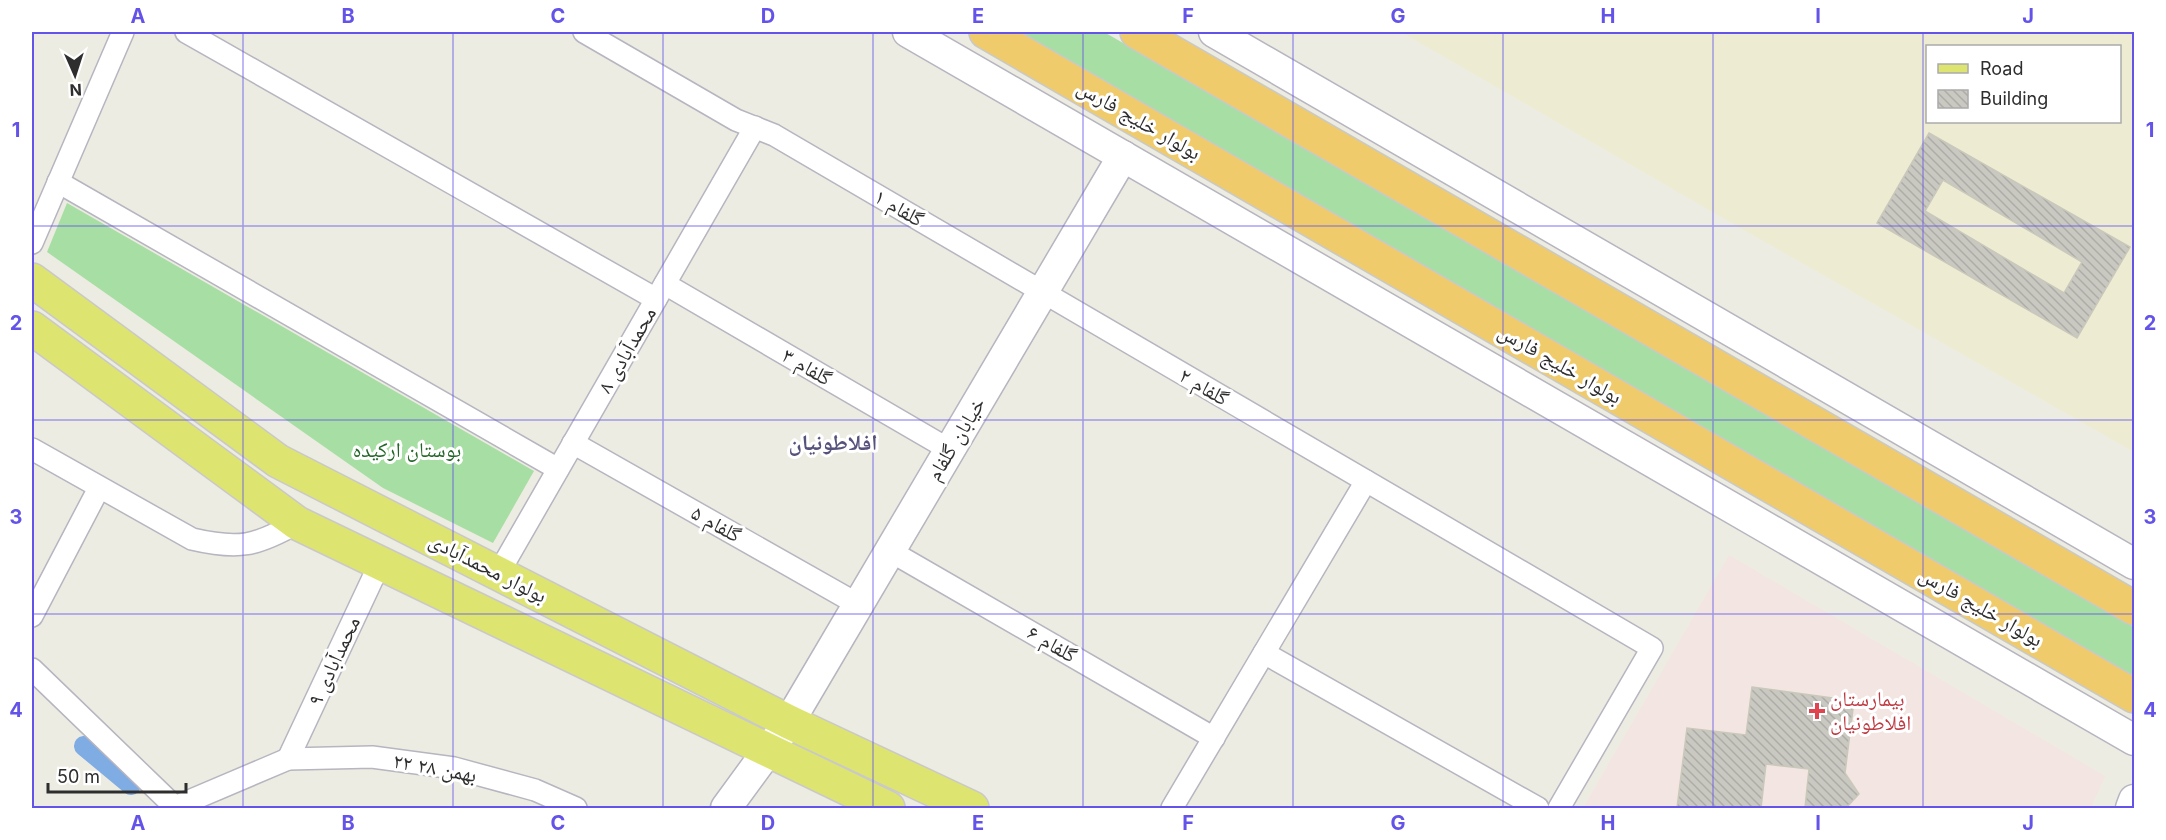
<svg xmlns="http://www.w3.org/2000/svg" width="2166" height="840" viewBox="0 0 2166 840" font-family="Inter,'Noto Naskh Arabic',sans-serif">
	<defs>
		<pattern id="building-back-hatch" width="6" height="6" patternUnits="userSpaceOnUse" patternTransform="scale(1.5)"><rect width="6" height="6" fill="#c9c8c1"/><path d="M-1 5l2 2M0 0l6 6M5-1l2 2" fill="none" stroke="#adaca6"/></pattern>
	</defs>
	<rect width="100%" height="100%" fill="#edece2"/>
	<path fill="#edecd3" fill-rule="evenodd" d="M1401,32H2134V452L1728,221ZM1928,46H2120V122H1928Z"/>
	<path fill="#f3e5e1" d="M1729,555L2105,776L2091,808H1583Z"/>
	<g fill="#a7dea4">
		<path d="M1018,32H1104L2134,627V677Z"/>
		<path d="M67,203L534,471L493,543L383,488L47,252Z"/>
	</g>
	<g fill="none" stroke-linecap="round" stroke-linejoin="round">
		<path stroke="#80ace4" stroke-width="20" d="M84,746L131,785"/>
	</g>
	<g fill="url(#building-back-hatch)" stroke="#c9c8bb" stroke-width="1.5" fill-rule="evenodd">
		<path d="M1929,133L2130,247L2077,338L1877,223ZM1943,180L2082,262L2064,293L1925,211Z"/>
		<path d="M1752,687L1854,701L1845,773L1859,794L1846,808H1805L1809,769L1766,764L1761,808H1677L1687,728L1746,735Z"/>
	</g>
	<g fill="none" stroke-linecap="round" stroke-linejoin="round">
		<defs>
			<g id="street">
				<path d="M186,32L656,299"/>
				<path d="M584,32L736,120L774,135L1652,648L1559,808"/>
				<path d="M58,182L558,469"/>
				<path d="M32,243L123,32"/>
				<path d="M665,284L950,450"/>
				<path d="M573,443L859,605"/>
				<path d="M32,449L192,539C239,550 256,546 297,523"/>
				<path d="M890,551L1214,738"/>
				<path d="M498,574L755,127"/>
				<path d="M32,616L99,488"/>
				<path d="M1264,653L1538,808"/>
				<path d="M32,669L176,808"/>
				<path d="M288,759L380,563"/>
				<path d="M175,807L288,759L372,757L454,768L535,790L576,808"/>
				<path d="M1172,808L1366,481"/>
			</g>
			<g id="secondary">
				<path d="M908,32L2134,740"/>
				<path d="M1214,32L2134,564"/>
				<path d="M726,808L789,722L1123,156"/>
				<path d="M2131,808L2134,800"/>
			</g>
			<g id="primary">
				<path d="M32,280L278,461L789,722L972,808"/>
				<path d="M32,328L297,523L888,808"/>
			</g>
			<g id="highway">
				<path d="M986,32L2134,696"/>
				<path d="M1137,32L2134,608"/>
			</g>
		</defs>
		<use href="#street" stroke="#b6b5c0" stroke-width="24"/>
		<use href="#secondary" stroke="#b6b5c0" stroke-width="33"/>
		<use href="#primary" stroke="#c9c9c9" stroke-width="36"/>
		<use href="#highway" stroke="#c9c9c9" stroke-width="36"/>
		<use href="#street" stroke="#fff" stroke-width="21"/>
		<use href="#secondary" stroke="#fff" stroke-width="30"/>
		<use href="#primary" stroke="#dde470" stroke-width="33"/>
		<use href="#highway" stroke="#f0cb6b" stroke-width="33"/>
	</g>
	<path fill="none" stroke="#6353e9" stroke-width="1.5" stroke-opacity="0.55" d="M243,32V808M453,32V808M663,32V808M873,32V808M1083,32V808M1293,32V808M1503,32V808M1713,32V808M1923,32V808M32,226H2134M32,420H2134M32,614H2134"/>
	<path fill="#e0444e" stroke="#fff" stroke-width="2" d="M1814 702h6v6h6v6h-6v6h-6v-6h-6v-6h6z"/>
	<g text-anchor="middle" stroke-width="6" stroke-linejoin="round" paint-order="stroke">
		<g font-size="21" fill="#2e2e2e" stroke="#fff">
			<text transform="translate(1139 120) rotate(30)" y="7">بولوار خلیج فارس</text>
			<text transform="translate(899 208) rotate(30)" y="7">گلفام ۱</text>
			<text transform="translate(627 350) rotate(-60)" y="7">محمدآبادی ۸</text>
			<text transform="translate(1560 364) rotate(30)" y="7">بولوار خلیج فارس</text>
			<text transform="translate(807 367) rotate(30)" y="7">گلفام ۳</text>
			<text transform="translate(1204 387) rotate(30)" y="7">گلفام ۲</text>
			<text transform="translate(956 439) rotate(-59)" y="7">خیابان گلفام</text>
			<text transform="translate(716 524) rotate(29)" y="7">گلفام ۵</text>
			<text transform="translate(488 568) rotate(27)" y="7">بولوار محمدآبادی</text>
			<text transform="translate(1981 607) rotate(30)" y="7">بولوار خلیج فارس</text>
			<text transform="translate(1052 644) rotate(30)" y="7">گلفام ۶</text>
			<text transform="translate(334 661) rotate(-65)" y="7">محمدآبادی ۹</text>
			<text transform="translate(435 768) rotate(10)" y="7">۲۲ بهمن ۲۸</text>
		</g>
		<g font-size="21" fill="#236628" stroke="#fff">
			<text x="407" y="457">بوستان ارکیده</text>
		</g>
		<g font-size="21" fill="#be3a42" stroke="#fff" text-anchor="start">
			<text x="1830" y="706">بیمارستان<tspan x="1830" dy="24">افلاطونیان</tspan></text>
		</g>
		<g font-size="22" font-weight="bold" fill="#56527b" stroke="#fff">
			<text x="833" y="450">افلاطونیان</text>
		</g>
	</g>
	<rect width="2166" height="840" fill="none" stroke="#ffffff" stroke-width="66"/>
	<rect x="1926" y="45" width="195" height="78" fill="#ffffff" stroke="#ababab" stroke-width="1.5"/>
	<rect x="1938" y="64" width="30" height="9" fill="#dde470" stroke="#ababab" stroke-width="1.5"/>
	<text x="1980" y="75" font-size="18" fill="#2e2e2e">Road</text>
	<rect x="1938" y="90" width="30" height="18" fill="url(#building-back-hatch)" stroke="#ababab" stroke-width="1.5"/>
	<text x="1980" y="105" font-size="18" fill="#2e2e2e">Building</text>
	<g transform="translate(75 75) rotate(177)" stroke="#ffffff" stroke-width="4.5" paint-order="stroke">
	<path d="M0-4.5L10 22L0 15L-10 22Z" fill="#2e2e2e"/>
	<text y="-9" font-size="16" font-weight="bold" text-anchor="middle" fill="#2e2e2e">N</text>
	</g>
	<path d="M48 783v9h138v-9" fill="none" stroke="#2e2e2e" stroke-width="3"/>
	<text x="57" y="783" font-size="18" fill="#2e2e2e" stroke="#ffffff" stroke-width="4.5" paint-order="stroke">50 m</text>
	<rect x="33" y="33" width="2100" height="774" fill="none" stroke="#6353e9" stroke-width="2"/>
	<g font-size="20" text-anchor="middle" font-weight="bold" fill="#6353e9">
		<text x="138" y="23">A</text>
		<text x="348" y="23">B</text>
		<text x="558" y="23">C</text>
		<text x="768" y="23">D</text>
		<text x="978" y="23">E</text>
		<text x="1188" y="23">F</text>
		<text x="1398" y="23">G</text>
		<text x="1608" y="23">H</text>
		<text x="1818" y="23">I</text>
		<text x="2028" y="23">J</text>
		<text x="16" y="137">1</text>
		<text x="2150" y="137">1</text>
		<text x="16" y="330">2</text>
		<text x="2150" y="330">2</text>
		<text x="16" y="524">3</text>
		<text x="2150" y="524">3</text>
		<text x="16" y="717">4</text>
		<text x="2150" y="717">4</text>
		<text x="138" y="830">A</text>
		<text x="348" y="830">B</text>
		<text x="558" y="830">C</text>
		<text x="768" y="830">D</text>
		<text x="978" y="830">E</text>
		<text x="1188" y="830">F</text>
		<text x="1398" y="830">G</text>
		<text x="1608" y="830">H</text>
		<text x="1818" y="830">I</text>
		<text x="2028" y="830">J</text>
	</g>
</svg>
